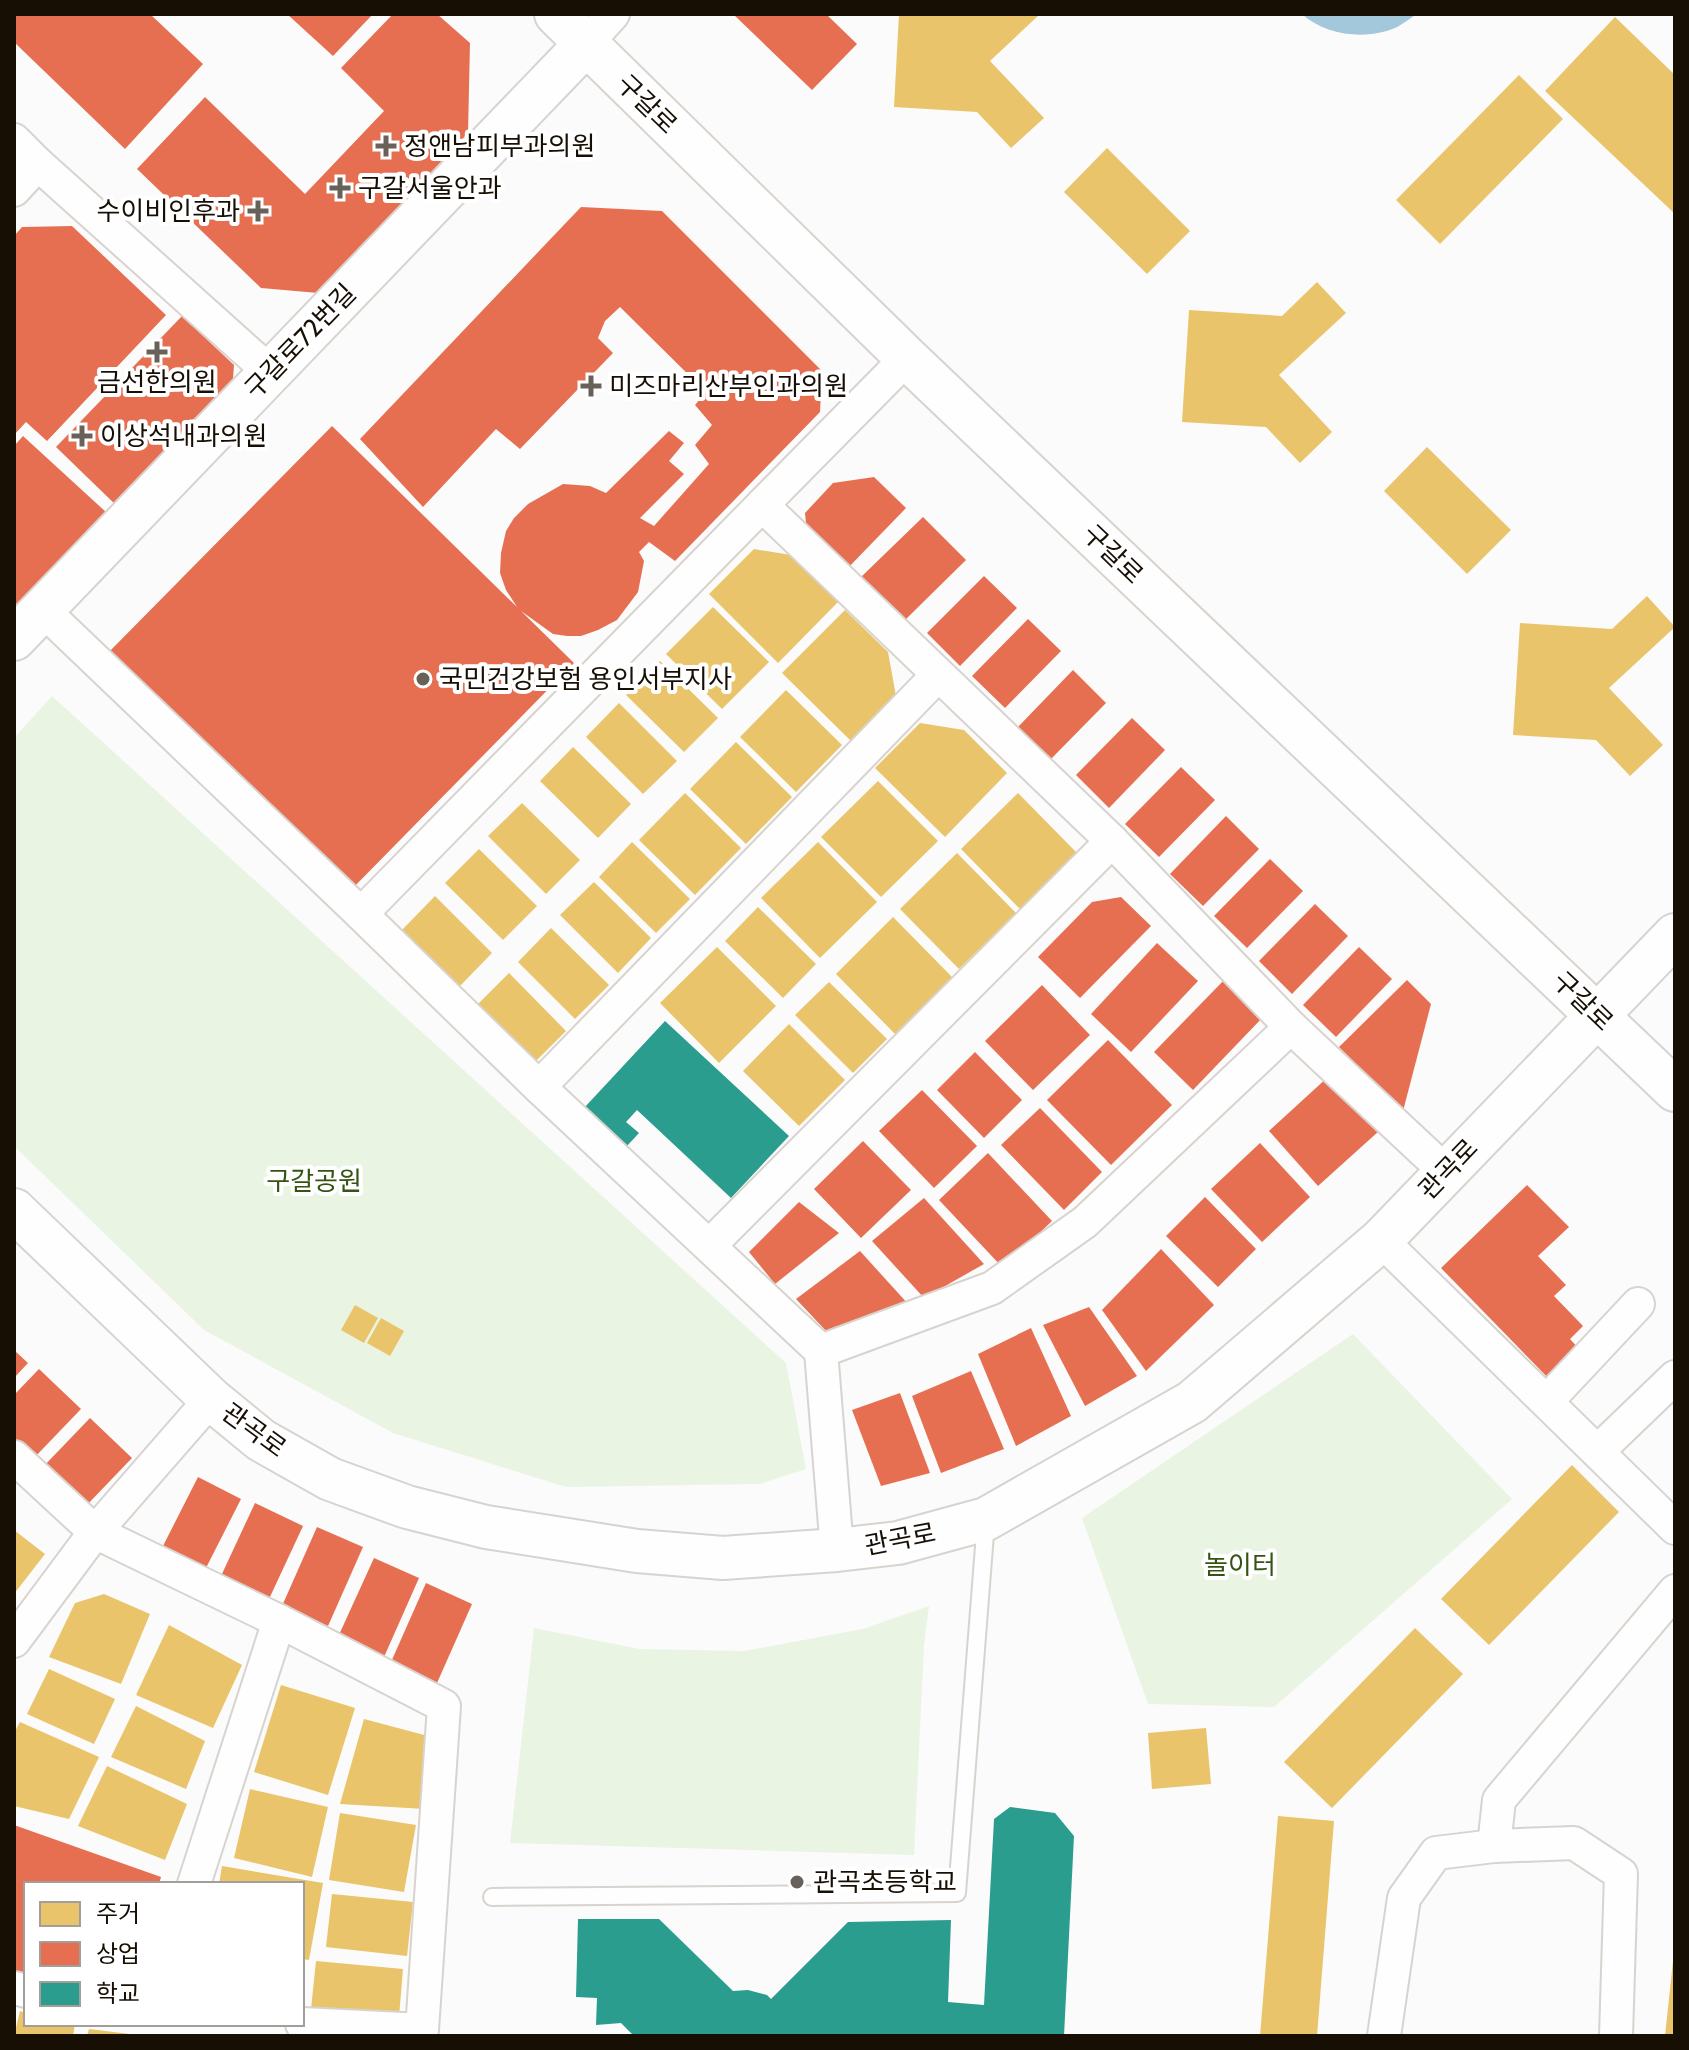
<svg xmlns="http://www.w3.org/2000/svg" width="1689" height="2050" viewBox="0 0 1689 2050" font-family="Cabin,'Noto Sans KR',sans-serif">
	<rect width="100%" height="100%" fill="#fbfbfb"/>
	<g fill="#eaf4e3">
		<path d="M52,696L786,1363L806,1469L760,1484L566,1487L393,1433L204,1330L14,1146V738Z"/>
		<path d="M1353,1334L1512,1499L1274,1707L1148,1704L1082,1518Z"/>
		<path d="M929,1606L924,1645L914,1855L510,1843L534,1628L640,1649L744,1651L863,1629Z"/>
	</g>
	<path fill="#a3c8dc" d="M1302,14H1417C1410,18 1402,25 1395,28C1366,40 1326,36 1302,14Z"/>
	<g fill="#e9c46a">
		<path d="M899,14H1040L990,61L1044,118L1011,148L977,112L894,107Z"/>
		<path d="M1615,17L1675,75V214L1545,91Z"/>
		<path d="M1519,75L1563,119L1440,244L1396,200Z"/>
		<path d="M1107,148L1190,231L1147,274L1064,192Z"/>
		<path d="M1317,282L1346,313L1279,375L1332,432L1300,463L1266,427L1182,422L1189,310L1282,316Z"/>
		<path d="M1427,447L1511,530L1467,574L1384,491Z"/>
		<path d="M754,549L797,556L841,599L778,663L709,594Z"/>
		<path d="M1647,596L1675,627L1609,688L1663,745L1630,776L1596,740L1513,735L1520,623L1612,629Z"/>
		<path d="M713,607L769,662L722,709L666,654Z"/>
		<path d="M845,610L888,652L896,696L851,741L782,673Z"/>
		<path d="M660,661L718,718L684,752L626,695Z"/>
		<path d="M786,690L842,745L796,792L740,737Z"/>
		<path d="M619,703L677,761L643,794L586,737Z"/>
		<path d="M920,723L964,730L1007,773L945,837L875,768Z"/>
		<path d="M736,742L792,797L746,844L690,789Z"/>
		<path d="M573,747L631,804L598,838L540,781Z"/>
		<path d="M878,781L938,841L881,897L821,837Z"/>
		<path d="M685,793L741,848L695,895L639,840Z"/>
		<path d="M1018,793L1077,853L1020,909L961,849Z"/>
		<path d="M522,803L580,860L546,894L488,836Z"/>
		<path d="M632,842L690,899L656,933L599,877Z"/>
		<path d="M818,842L877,902L820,958L761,898Z"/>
		<path d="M479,849L537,906L503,940L445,883Z"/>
		<path d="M957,853L1016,913L959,969L900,909Z"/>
		<path d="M594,882L651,938L618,973L560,915Z"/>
		<path d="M435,896L492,953L459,987L402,930Z"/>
		<path d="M758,907L816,964L783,998L725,941Z"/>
		<path d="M893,917L952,977L895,1034L836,974Z"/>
		<path d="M551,928L609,985L575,1019L518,962Z"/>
		<path d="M717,947L776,1006L719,1063L660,1003Z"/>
		<path d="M509,973L566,1031L533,1064L475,1007Z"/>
		<path d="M829,982L887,1039L853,1073L795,1015Z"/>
		<path d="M789,1024L845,1080L799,1126L743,1071Z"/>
		<path d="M355,1305L378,1318L364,1343L341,1330Z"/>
		<path d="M381,1318L404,1331L390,1356L367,1343Z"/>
		<path d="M1572,1465L1619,1512L1489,1645L1441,1599Z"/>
		<path d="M14,1530L45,1554L14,1594Z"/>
		<path d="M104,1594L150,1614L121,1684L49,1657L75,1603Z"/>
		<path d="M169,1625L242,1665L213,1728L136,1695Z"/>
		<path d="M1415,1628L1463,1674L1332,1808L1284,1762Z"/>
		<path d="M49,1669L115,1699L94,1744L27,1714Z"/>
		<path d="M281,1685L355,1708L328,1795L254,1772Z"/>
		<path d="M136,1706L205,1741L186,1789L111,1757Z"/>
		<path d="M364,1719L428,1736L425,1809L340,1804Z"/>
		<path d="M20,1722L99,1757L69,1819L14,1806V1733Z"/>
		<path d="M1206,1728L1211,1784L1152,1789L1148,1733Z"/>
		<path d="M107,1766L187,1804L165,1860L78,1826Z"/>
		<path d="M250,1789L328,1807L312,1877L234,1858Z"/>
		<path d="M340,1813L416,1825L404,1892L329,1880Z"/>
		<path d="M1278,1816L1334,1821L1317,2036H1260Z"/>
		<path d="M222,1866L323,1883L309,1960L302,1959V1884H219Z"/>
		<path d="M332,1894L413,1902L407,1956L326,1947Z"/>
		<path d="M316,1961L403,1969L399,2017L311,2009Z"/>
		<path d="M1673,1961H1675V2036H1665Z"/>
		<path d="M20,2011L26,2013V2024H75L73,2036H14Z"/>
		<path d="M89,2029L130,2034V2036H87Z"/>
	</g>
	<g fill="#e76f51">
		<path d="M14,14H150L203,64L125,149L14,42Z"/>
		<path d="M287,14H373L333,56Z"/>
		<path d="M393,14H437L470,43L468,133L318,293L261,288L137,169L205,97L305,194L384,111L341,68Z"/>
		<path d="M733,14H826L857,44L812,90Z"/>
		<path d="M581,207L662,211L822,371L820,412L675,561L649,542L639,552L644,561L638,592L617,620L598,630L581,636H567L553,634L521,611L574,663L348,893L105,656L332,426L517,607L506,590L500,573L501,553L506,531L514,518L528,504L563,484L590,486L606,493L669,431L684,443L669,461L684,474L640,518L654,526L709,464L695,445L712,425L695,405L706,392L620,307L605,321L598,338L613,353L520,449L496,429L423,507L360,439Z"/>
		<path d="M72,226L166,315L47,441L26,422L14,435V236L22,227Z"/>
		<path d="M182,316L234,365L232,392L120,509L56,447Z"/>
		<path d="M23,436L107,513L14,610V446Z"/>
		<path d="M874,477L906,508L845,571L807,534L805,513L833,483Z"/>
		<path d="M923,517L966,560L903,622L860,578Z"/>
		<path d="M984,576L1017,608L960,666L927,633Z"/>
		<path d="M1028,619L1061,651L1005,708L972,676Z"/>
		<path d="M1073,670L1106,703L1050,760L1017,728Z"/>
		<path d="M1132,718L1165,750L1109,808L1076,775Z"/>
		<path d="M1181,767L1215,800L1159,857L1125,824Z"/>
		<path d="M1226,816L1259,849L1203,906L1170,874Z"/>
		<path d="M1270,859L1303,891L1247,948L1214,916Z"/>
		<path d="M1121,897L1151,926L1080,998L1038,957L1092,902Z"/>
		<path d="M1315,904L1348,936L1292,994L1259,961Z"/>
		<path d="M1157,943L1198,981L1131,1052L1091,1014Z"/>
		<path d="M1359,947L1392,979L1336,1037L1303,1005Z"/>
		<path d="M1226,978L1264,1016L1193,1090L1154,1052Z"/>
		<path d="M1407,980L1431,1004L1403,1111L1339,1047Z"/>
		<path d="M1042,985L1090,1035L1033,1090L985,1041Z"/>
		<path d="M1108,1040L1172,1105L1111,1165L1047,1100Z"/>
		<path d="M975,1052L1022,1100L984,1138L937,1090Z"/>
		<path d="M1329,1076L1379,1131L1318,1186L1269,1131Z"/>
		<path d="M922,1090L977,1146L934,1188L879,1131Z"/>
		<path d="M1040,1108L1102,1172L1064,1210L1001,1145Z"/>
		<path d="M863,1141L911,1190L861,1238L814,1189Z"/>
		<path d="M1260,1143L1310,1197L1262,1242L1211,1189Z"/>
		<path d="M988,1153L1052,1221L1003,1268L939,1200Z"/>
		<path d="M1527,1185L1569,1227L1538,1256L1566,1285L1554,1296L1583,1326L1570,1339L1581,1351L1550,1380L1441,1268Z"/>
		<path d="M1205,1197L1256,1249L1218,1287L1166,1236Z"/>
		<path d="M924,1198L984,1264L924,1298L872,1241Z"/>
		<path d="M799,1202L839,1233L775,1284L749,1252Z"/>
		<path d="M1161,1249L1214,1305L1146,1371L1102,1310Z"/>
		<path d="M860,1251L909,1305L828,1333L796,1299Z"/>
		<path d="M1089,1307L1137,1376L1085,1406L1043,1325Z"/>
		<path d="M1031,1328L1071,1416L1016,1446L978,1354Z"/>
		<path d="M14,1350L28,1363L14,1378Z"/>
		<path d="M39,1369L81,1409L33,1459L14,1441V1395Z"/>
		<path d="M971,1371L1004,1449L941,1473L912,1396Z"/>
		<path d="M900,1393L930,1473L881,1486L852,1410Z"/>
		<path d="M90,1418L132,1458L84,1508L42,1468Z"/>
		<path d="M198,1477L241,1499L206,1568L163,1546Z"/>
		<path d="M255,1503L303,1526L269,1599L221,1576Z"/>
		<path d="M317,1527L363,1547L328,1626L282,1606Z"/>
		<path d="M374,1558L419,1578L384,1657L338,1637Z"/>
		<path d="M426,1583L472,1604L437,1683L391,1662Z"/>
		<path d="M14,1825L161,1877L159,1884H26V1976L14,1973Z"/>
	</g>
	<g fill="#2a9d8f">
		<path d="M665,1021L789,1136L731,1198L637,1110L626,1122L639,1133L626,1147L584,1108Z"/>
		<path d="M1010,1807L1055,1813L1074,1836L1064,2036H634L621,2023L596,2025L597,1998L576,1997L578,1919H659L733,1991L748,1990L767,1995L771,1999L848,1922L951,1920L948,2002L984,2005L994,1819Z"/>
	</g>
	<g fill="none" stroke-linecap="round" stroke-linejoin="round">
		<defs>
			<path id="service" d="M492,1897L957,1893L986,1521"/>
			<g id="minor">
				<path d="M586,44L613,14"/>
				<path d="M14,140L38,164"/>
				<path d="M14,190L38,164L270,372"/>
				<path d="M762,505L907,358"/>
				<path d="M43,610L361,914"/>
				<path d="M1291,1027L1446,1172"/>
				<path d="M539,1087L938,675"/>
				<path d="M1381,1240L1675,1528"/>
				<path d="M710,1245L1112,841"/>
				<path d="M821,1351L539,1087L361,914L762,505L1112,841L1291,1027L1085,1222L992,1288L821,1351L837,1550"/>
				<path d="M1547,1401L1638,1304"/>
				<path d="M1598,1451L1675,1377"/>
				<path d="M14,1457L95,1532L279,1621L444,1706L422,2030L302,2024"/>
				<path d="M14,1641L95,1532L211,1399"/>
				<path d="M1494,1846L1499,1800L1675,1591"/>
				<path d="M194,1884L279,1621"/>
				<path d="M14,1988L26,1991"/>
				<path d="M1384,2036L1404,1898L1436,1853L1494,1846L1574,1843L1621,1874L1616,2036"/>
			</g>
			<g id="tertiary">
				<path d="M556,14L907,358L1675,1090"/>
				<path d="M14,639L586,44"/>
				<path d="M14,1210L211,1399L261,1440L330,1479L407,1507L486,1527L637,1551L723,1558L837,1550L898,1543L986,1519L1192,1402L1381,1240L1675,935"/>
			</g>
		</defs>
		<use href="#service" stroke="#d8d3ce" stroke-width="20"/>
		<use href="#minor" stroke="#d8d3ce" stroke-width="36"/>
		<use href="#tertiary" stroke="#d8d3ce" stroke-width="46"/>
		<use href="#service" stroke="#fefefe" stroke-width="16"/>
		<use href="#minor" stroke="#fefefe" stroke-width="32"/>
		<use href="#tertiary" stroke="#fefefe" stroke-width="42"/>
	</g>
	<g fill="#67615a" stroke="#fff" stroke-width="3">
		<path d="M382 134h8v8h8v8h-8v8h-8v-8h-8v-8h8z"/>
		<path d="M336 176h8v8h8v8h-8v8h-8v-8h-8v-8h8z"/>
		<path d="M254 199h8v8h8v8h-8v8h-8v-8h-8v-8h8z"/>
		<path d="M153 340h8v8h8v8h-8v8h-8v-8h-8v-8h8z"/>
		<path d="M587 374h8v8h8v8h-8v8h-8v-8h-8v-8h8z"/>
		<path d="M78 424h8v8h8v8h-8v8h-8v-8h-8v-8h8z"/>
		<circle cx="423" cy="679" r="8"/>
		<circle cx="797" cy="1882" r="8"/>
	</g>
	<g text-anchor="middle" stroke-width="8" stroke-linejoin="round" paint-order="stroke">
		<g font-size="26" fill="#170e04" stroke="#fff">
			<text transform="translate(647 104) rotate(44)" y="9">구갈로</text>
			<text transform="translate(300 341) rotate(-46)" y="9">구갈로72번길</text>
			<text transform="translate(1113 554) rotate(44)" y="9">구갈로</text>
			<text transform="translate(1583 1001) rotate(44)" y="9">구갈로</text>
			<text transform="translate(1448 1169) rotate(-46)" y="9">관곡로</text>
			<text transform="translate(254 1430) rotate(36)" y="9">관곡로</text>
			<text transform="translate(900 1539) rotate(-11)" y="9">관곡로</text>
		</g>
		<g font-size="26" fill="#170e04" stroke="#fff" text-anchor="start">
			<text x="404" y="155">정앤남피부과의원</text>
			<text x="358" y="197">구갈서울안과</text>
			<text x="240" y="220" text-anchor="end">수이비인후과</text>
			<text x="157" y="391" text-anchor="middle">금선한의원</text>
			<text x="609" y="395">미즈마리산부인과의원</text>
			<text x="100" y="445">이상석내과의원</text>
			<text x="439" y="688">국민건강보험 용인서부지사</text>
			<text x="813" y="1891">관곡초등학교</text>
		</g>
		<g font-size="26" fill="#345412" stroke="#fff">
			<text x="314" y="1190">구갈공원</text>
			<text x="1240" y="1574">놀이터</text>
		</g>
	</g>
	<rect width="1689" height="2050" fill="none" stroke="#170e04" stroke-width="32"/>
	<rect x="24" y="1882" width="280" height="144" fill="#ffffff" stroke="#a29f9b" stroke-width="2"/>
	<rect x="40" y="1902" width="40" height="24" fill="#e9c46a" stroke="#a29f9b" stroke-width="2"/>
	<text x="96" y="1922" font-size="24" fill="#170e04">주거</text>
	<rect x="40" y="1942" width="40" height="24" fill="#e76f51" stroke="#a29f9b" stroke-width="2"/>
	<text x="96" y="1962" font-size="24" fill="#170e04">상업</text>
	<rect x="40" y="1982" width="40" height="24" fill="#2a9d8f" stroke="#a29f9b" stroke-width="2"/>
	<text x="96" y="2002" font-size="24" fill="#170e04">학교</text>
</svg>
